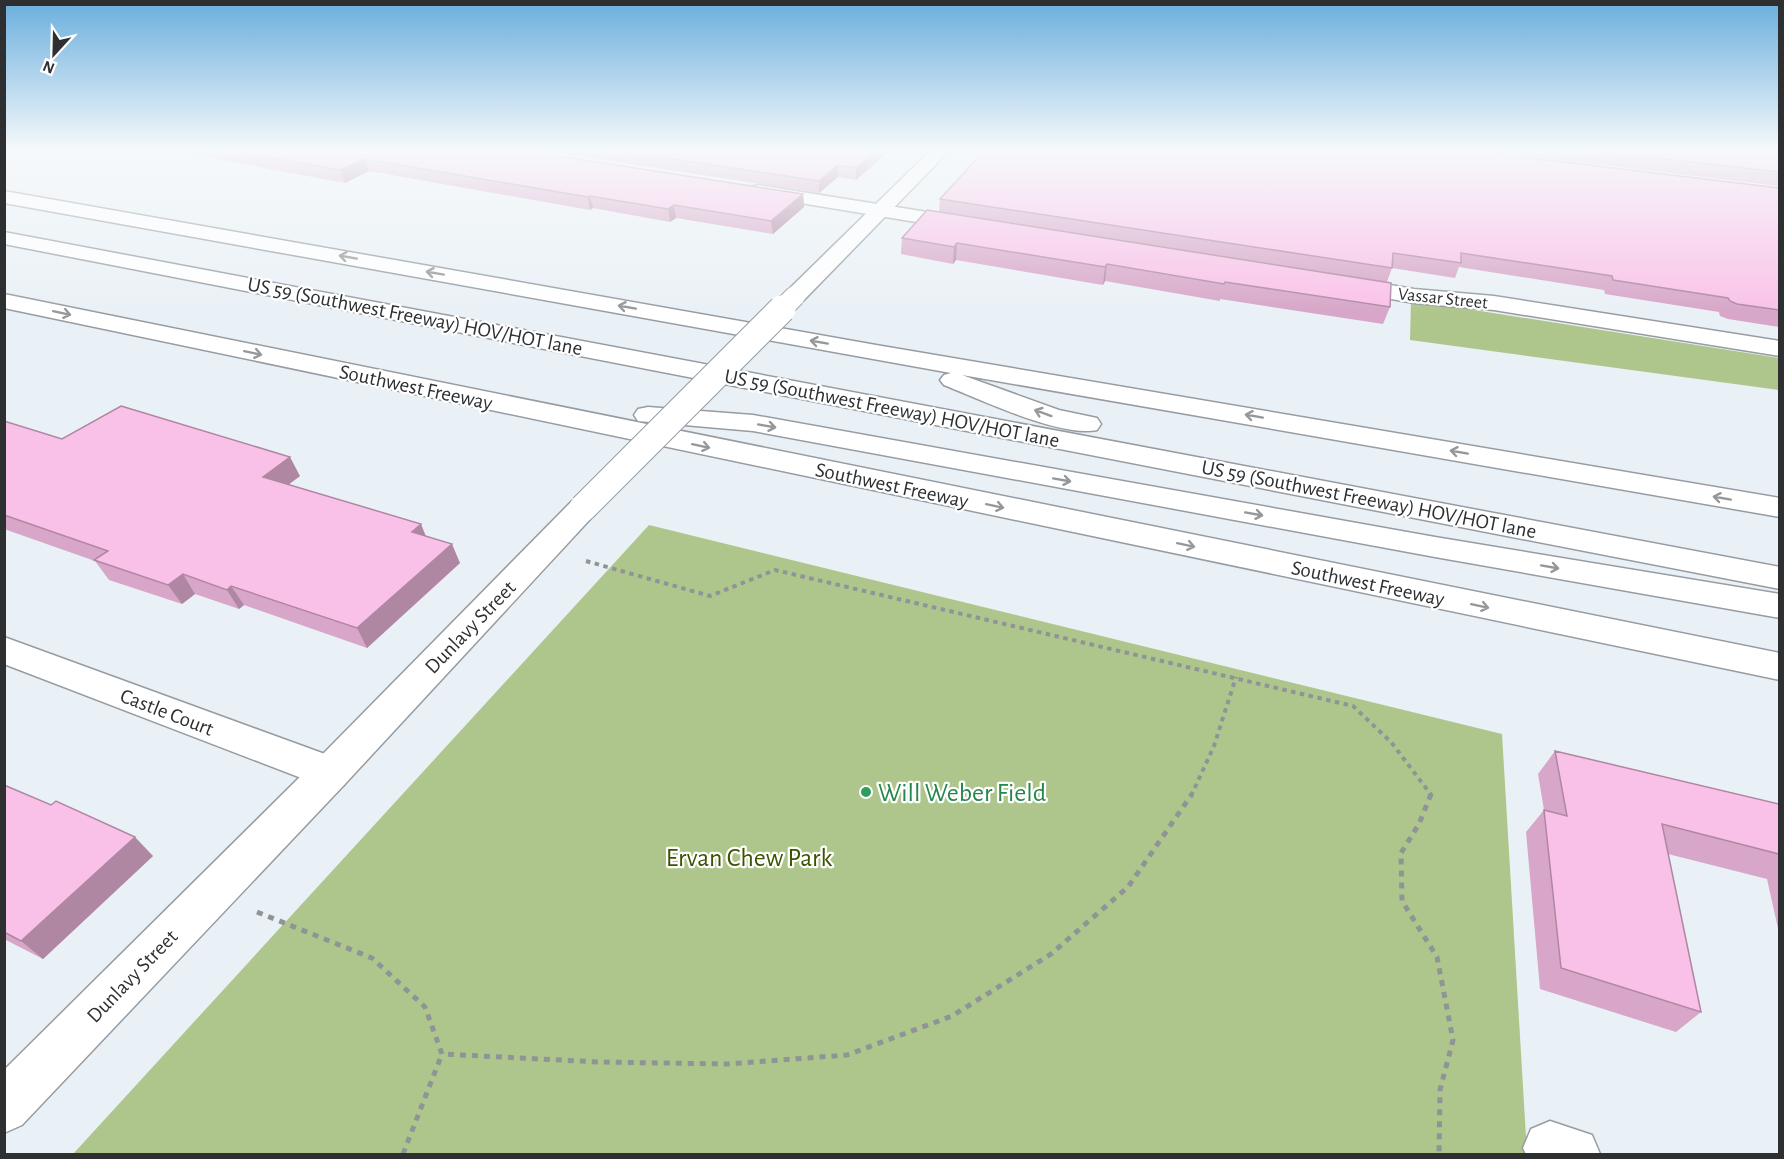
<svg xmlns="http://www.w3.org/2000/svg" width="1784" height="1159" viewBox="0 0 1784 1159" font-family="'Alegreya Sans',sans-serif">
	<rect width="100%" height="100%" fill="#eaf1f6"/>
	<g fill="#aec68b">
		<path d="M1411,300L1779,358V390L1410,340Z"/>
		<path d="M649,525L1502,734L1527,1154H73Z"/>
	</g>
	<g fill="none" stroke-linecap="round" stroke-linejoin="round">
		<defs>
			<g id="minor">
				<path d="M758,185L965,218L972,220L975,224L972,228L965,230L751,195L748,191L751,187Z"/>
				<path d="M1348,278L1414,289L1494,296L1780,341V356L1494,310L1414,303L1340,290L1337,285L1340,280Z"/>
				<path d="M4,637L344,761L350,773L344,785L330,789L4,664Z"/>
				<path d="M1550,1121L1592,1135L1600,1154H1526L1523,1148L1531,1129Z"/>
			</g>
			<g id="tertiary">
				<path d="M930,151H949L803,301L795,303L787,301L784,296L787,291Z"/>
				<path d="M583,498L594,501L598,508L594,515L344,785L22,1125L4,1133V1070L316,761L572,501Z"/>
			</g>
			<g id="motorway">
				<path d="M4,191L876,345L1780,498V517L962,375L1059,410L1097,418L1101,424L1097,430C1062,438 979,399 944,385L940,380L944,375L951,373L4,203Z"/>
				<path d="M4,232L1780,567V589L4,244Z"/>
				<path d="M4,294L1780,653V680L4,308Z"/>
				<path d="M648,407L753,415L1435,537L1780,594V618L1435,557L753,431L638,421L634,415L638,409Z"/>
			</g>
		</defs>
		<use href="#minor" stroke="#969ca1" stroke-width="3"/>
		<use href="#tertiary" stroke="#969ca1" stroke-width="3"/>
		<use href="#motorway" stroke="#969ca1" stroke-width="3"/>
		<g stroke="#8f9497" stroke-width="4" stroke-dasharray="4.5 4.5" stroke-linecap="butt">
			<path d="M586,561L710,596L775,570L1353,706L1391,742L1432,796"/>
			<path d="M1191,796L1214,746L1236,677"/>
		</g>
		<g stroke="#8f9497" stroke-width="5" stroke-dasharray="6 6" stroke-linecap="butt">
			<path d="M1431,794L1419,824L1401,853L1402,901L1437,957L1453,1040L1440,1090L1439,1154"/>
			<path d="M257,912L372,958L425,1007L442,1054L599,1062L727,1064L847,1055L952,1016L1051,954L1128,887L1192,794"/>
			<path d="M403,1154L442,1054"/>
		</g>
		<use href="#minor" fill="#fff" fill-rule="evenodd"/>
		<use href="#tertiary" fill="#fff" fill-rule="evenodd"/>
		<use href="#motorway" fill="#fff" fill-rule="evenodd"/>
		<defs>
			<path id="tertiary-bridge-far1" d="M781,310L795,296"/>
			<path id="tertiary-bridge" d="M583,508L782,309"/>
		</defs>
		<use href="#tertiary-bridge-far1" stroke="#969ca1" stroke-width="22" stroke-linecap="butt"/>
		<use href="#tertiary-bridge" stroke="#969ca1" stroke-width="29" stroke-linecap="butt"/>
		<use href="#tertiary-bridge-far1" stroke="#fff" stroke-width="20"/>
		<use href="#tertiary-bridge" stroke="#fff" stroke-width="27"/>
	</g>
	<g fill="#d7a6c8">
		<path d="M174,151H526L803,194L804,207L773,234L676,218L670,222L593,208L590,210L369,171L345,183Z"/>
		<path d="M546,151H889L856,180L838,177L819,193Z"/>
		<path d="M1483,151H1779V186Z"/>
		<path d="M1779,188V327L1728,319L1720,316L1719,312L1605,294L1604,290L1459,267L1455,278L1392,268L1387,282L939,212L940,199Z"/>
		<path d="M927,210L1390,307L1383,324L1220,299V301L1105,281L1103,285L956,260L953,264L901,254L902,238Z"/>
		<path d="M4,421L62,439L300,476L288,485L425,535L460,563L367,648L244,605L239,609L195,594L182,604L109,580L95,561L4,529Z"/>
		<path d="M1555,751L1779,804V933L1767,879L1668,854L1701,1012L1676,1032L1540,989L1526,832L1544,810L1538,774Z"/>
		<path d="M4,785L153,856L43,959L4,939Z"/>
	</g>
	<g fill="#af87a2">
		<path d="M875,151H889L856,180V168Z"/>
		<path d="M365,159L369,171L345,183L340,170Z"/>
		<path d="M838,165V177L819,193V181Z"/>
		<path d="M803,194L804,207L773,234L771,221Z"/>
		<path d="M590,196L593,208L590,210L588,197Z"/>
		<path d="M674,205L676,218L670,222L668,209Z"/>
		<path d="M957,243L956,260L953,264L954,247Z"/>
		<path d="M1107,264L1105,281L1103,285L1105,267Z"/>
		<path d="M290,457L300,476L273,496L263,477Z"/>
		<path d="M421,524L429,544L412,532Z"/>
		<path d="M452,544L460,563L367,648L357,628Z"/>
		<path d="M183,574L195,594L182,604L168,585Z"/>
		<path d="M231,586L244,605L239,609L227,590Z"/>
		<path d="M135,837L153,856L43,959L21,941Z"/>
	</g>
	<g fill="#fac1e8" stroke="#af87a2" stroke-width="1.5">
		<path d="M233,151H526L803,194L771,221L674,205L668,209L590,196L588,197L365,159L340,170Z"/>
		<path d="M621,151H875L856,168L838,165L819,181Z"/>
		<path d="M984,151H1471L1779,188V310L1737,304L1730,301L1728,298L1613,280L1612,276L1461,253V263L1393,253L1392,268L940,199Z"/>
		<path d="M1597,151H1779V172Z"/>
		<path d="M927,210L1391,283L1390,307L1225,282L1224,284L1107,264L1105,267L957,243L954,247L902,238Z"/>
		<path d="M121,406L290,457L263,477L421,524L412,532L452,544L357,628L231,586L227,590L183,574L168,585L94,560L108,551L4,515V421L62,439Z"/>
		<path d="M1555,751L1779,804V854L1662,824L1701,1012L1561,968L1544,810L1567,816Z"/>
		<path d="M4,785L51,805L56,801L135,837L21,941L4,932Z"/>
	</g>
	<defs><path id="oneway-shaft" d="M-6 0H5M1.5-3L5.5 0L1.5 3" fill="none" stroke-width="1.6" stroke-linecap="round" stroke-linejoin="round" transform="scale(1.5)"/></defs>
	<g stroke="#969798">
		<use href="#oneway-shaft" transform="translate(348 257) rotate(-170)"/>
		<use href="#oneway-shaft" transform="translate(435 273) rotate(-170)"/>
		<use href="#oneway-shaft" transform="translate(627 307) rotate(-170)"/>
		<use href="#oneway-shaft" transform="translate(62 313) rotate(12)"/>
		<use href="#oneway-shaft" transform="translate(819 342) rotate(-170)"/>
		<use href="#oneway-shaft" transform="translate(253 353) rotate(12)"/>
		<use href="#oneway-shaft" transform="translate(1043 413) rotate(-160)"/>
		<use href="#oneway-shaft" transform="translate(1254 416) rotate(-170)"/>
		<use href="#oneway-shaft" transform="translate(767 426) rotate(10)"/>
		<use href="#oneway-shaft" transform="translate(701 446) rotate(12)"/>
		<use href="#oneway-shaft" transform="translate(1459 452) rotate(-170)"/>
		<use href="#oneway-shaft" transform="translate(1062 480) rotate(10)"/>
		<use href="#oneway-shaft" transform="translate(1722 498) rotate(-170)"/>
		<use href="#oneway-shaft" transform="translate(995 506) rotate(12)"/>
		<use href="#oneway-shaft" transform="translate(1254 514) rotate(10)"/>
		<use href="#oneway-shaft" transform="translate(1186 545) rotate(12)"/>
		<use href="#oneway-shaft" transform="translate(1550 567) rotate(10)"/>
		<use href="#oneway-shaft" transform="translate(1480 606) rotate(12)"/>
	</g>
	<linearGradient id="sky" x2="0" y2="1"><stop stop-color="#6aaedd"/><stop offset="0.48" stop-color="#f6f9fb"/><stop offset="1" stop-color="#f6f9fb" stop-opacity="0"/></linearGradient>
	<rect width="1784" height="313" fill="url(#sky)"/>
	<circle fill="#2e9e5b" stroke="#fff" stroke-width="2" cx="866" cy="792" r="6"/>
	<g text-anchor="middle" stroke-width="4.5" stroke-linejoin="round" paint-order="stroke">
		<g font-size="18" fill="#2d2f31" stroke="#fff">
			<text transform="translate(1443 298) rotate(6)" y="6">Vassar Street</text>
		</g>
		<g font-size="21" fill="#2d2f31" stroke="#fff">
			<text transform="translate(415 316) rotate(11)" y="7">US 59 (Southwest Freeway) HOV/HOT lane</text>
			<text transform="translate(416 387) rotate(12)" y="7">Southwest Freeway</text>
			<text transform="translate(892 408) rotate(11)" y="7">US 59 (Southwest Freeway) HOV/HOT lane</text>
			<text transform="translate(892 485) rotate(12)" y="7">Southwest Freeway</text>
			<text transform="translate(1369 499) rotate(11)" y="7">US 59 (Southwest Freeway) HOV/HOT lane</text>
			<text transform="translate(1368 583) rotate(12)" y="7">Southwest Freeway</text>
			<text transform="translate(470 627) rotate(-46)" y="7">Dunlavy Street</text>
			<text transform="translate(167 712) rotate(21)" y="7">Castle Court</text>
			<text transform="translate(132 976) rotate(-46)" y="7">Dunlavy Street</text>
		</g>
		<g font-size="26" fill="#27864d" stroke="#fff" text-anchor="start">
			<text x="878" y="801">Will Weber Field</text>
		</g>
		<g font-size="26" fill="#3c5400" stroke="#fff">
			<text x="749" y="866">Ervan Chew Park</text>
		</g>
	</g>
	<rect width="1784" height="1159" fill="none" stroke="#2d2f31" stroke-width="12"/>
	<g transform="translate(54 54) rotate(202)" stroke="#ffffff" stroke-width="4.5" paint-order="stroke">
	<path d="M0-4.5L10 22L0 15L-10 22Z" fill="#2d2f31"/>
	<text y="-9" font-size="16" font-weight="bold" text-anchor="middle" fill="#2d2f31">N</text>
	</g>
</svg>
